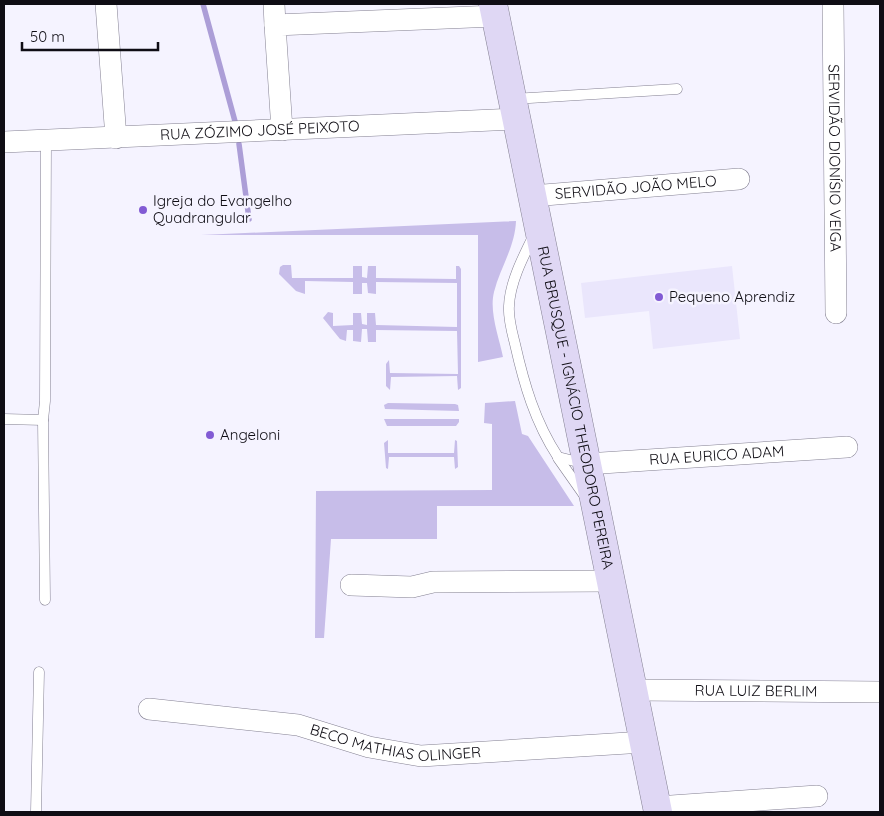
<svg xmlns="http://www.w3.org/2000/svg" width="884" height="816" viewBox="0 0 884 816" font-family="Quicksand,sans-serif">
	<rect width="100%" height="100%" fill="#f5f3ff"/>
	<path fill="#eae6fc" d="M732,266L740,339L653,349L649,311L585,318L581,283Z"/>
	<g fill="#c7bde9">
		<path d="M516,221C515,247 500,268 494,292C489,312 499,337 503,357L478,362V235H201Z"/>
		<path d="M283,265H291L292,278H353V266H362V277L367,278L368,266H376V278L456,279V266H459L461,269V388L458,390L457,376L391,377L390,390L386,386V364L389,360L390,373L458,374L457,331L376,330V342H368L367,329H362L361,342L353,341V330H347L346,341L340,339L323,318L328,312L333,313V326L353,325V313H361L362,324L367,325V313H375L376,325L457,327V283L376,282V294L368,293L367,283H362V294H353V282L305,281V294L296,291L279,274L280,267Z"/>
		<path d="M515,401L522,434L528,436L574,506H437V539H331L324,638H315L316,491L492,490V424L484,423L485,403Z"/>
		<path d="M388,403L455,404L458,405L459,411L385,409L384,405Z"/>
		<path d="M384,419H459V422L456,426H387Z"/>
		<path d="M388,440V453H454L455,440L457,441L458,467L455,469L454,457H389L388,469L386,468L384,443Z"/>
	</g>
	<g fill="none" stroke-linecap="round" stroke-linejoin="round">
		<g stroke="#ac9ed7" stroke-width="5.5">
			<path d="M203,4L236,125"/>
			<path d="M239,144L249,219"/>
		</g>
		<defs>
			<g id="lane">
				<path d="M513,99L677,89"/>
				<path d="M534,235C523,257 510,282 509,306C508,318 512,332 515,344C524,384 535,422 558,457L586,464"/>
				<path d="M4,419L43,420"/>
				<path d="M558,458L584,495"/>
				<path d="M45,600L43,420L45,401L46,140"/>
				<path d="M36,812L39,672"/>
			</g>
			<g id="street">
				<path d="M106,4L116,138"/>
				<path d="M274,4L275,25"/>
				<path id="s1" d="M833,4L836,313"/>
				<path d="M282,130L275,25L496,16"/>
				<path id="s2" d="M4,142L517,119"/>
				<path id="s3" d="M532,196L739,179"/>
				<path id="s4" d="M586,464L847,447"/>
				<path d="M351,585L412,587L433,582L611,581"/>
				<path id="s5" d="M634,690L880,692"/>
				<path id="s6" d="M149,709L298,725L369,747L421,756L644,742"/>
				<path d="M657,807L817,796"/>
			</g>
			<g id="secondary">
				<path id="s7" d="M493,4L658,812"/>
			</g>
		</defs>
		<use href="#lane" stroke="#848192" stroke-width="11"/>
		<use href="#street" stroke="#848192" stroke-width="22"/>
		<use href="#secondary" stroke="#848192" stroke-width="29"/>
		<use href="#lane" stroke="#fff" stroke-width="10"/>
		<use href="#street" stroke="#fff" stroke-width="21"/>
		<use href="#secondary" stroke="#dfd7f4" stroke-width="28"/>
	</g>
	<g fill="#825bd4" stroke="#f5f3ff" stroke-width="2">
		<circle cx="143" cy="210" r="5"/>
		<circle cx="659" cy="297" r="5"/>
		<circle cx="210" cy="435" r="5"/>
	</g>
	<g text-anchor="middle" stroke-width="5" stroke-linejoin="round" paint-order="stroke">
		<g font-size="15" fill="#0f0d14" stroke="#f5f3ff">
			<text dy="5" stroke="none"><textPath href="#s2" startOffset="256">RUA ZÓZIMO JOSÉ PEIXOTO</textPath></text>
			<text dy="5" stroke="none"><textPath href="#s1" startOffset="154">SERVIDÃO DIONÍSIO VEIGA</textPath></text>
			<text dy="5" stroke="none"><textPath href="#s3" startOffset="104">SERVIDÃO JOÃO MELO</textPath></text>
			<text dy="5" stroke="none"><textPath href="#s7" startOffset="412">RUA BRUSQUE - IGNÁCIO THEODORO PEREIRA</textPath></text>
			<text dy="5" stroke="none"><textPath href="#s4" startOffset="131">RUA EURICO ADAM</textPath></text>
			<text dy="5" stroke="none"><textPath href="#s5" startOffset="122">RUA LUIZ BERLIM</textPath></text>
			<text dy="5" stroke="none"><textPath href="#s6" startOffset="250">BECO MATHIAS OLINGER</textPath></text>
		</g>
		<g font-size="15" fill="#0f0d14" stroke="#f5f3ff" text-anchor="start">
			<text x="153" y="206">Igreja do Evangelho<tspan x="153" dy="17">Quadrangular</tspan></text>
			<text x="669" y="302">Pequeno Aprendiz</text>
			<text x="220" y="440">Angeloni</text>
		</g>
	</g>
	<rect width="884" height="816" fill="none" stroke="#0f0d14" stroke-width="10"/>
	<path d="M22 42v8h136v-8" fill="none" stroke="#0f0d14" stroke-width="2.5"/>
	<text x="30" y="42" font-size="15" fill="#0f0d14" stroke="#f5f3ff" stroke-width="4" paint-order="stroke">50 m</text>
</svg>
